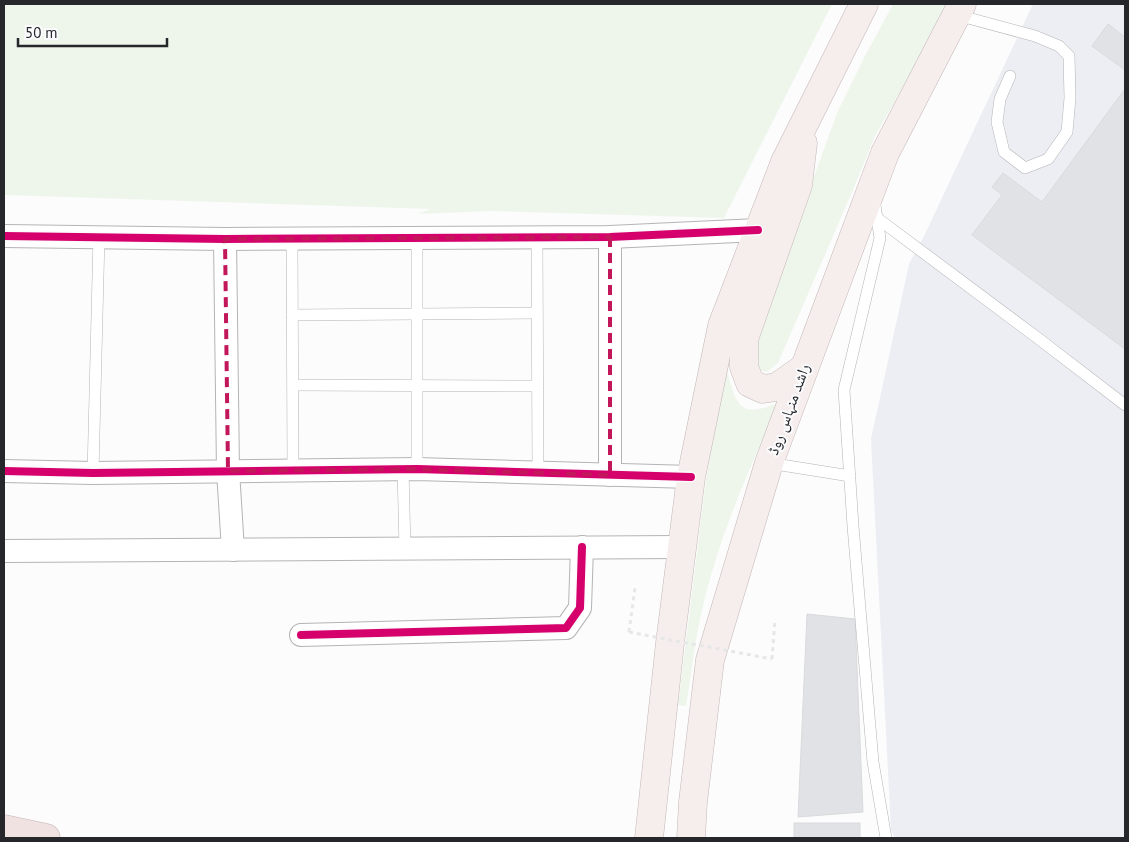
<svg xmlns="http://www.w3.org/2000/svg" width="1129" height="842" viewBox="0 0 1129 842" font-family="'PT Sans','Noto Naskh Arabic',sans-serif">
	<rect width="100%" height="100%" fill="#fcfcfc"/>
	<path fill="#eceef4" d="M1033,4H1125V838H895L891,830L871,439L909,264L925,234Z"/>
	<g fill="#eef6ec">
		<path d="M4,4H832L724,218L491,211L418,214L431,209L4,195Z"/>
		<path d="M893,4H953L928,43L875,136L853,190L778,363L767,372L759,370L753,355L798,221L837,113L865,56Z"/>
		<path d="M726,368C737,405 738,420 780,402C747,472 716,544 700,619C694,648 691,677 686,706L678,705L706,480Z"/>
	</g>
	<g fill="#e1e2e6" stroke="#dadadd">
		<path d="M1108,24L1125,37V70L1092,46Z"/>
		<path d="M1125,89V349L972,235L1002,195L992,187L1003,173L1042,202Z"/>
		<path d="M807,614L855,619L863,812L798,817Z"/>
		<rect x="794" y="823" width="66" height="15"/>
	</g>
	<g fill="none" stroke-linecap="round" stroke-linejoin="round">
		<defs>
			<g id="lane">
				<path d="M957,15L1035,36L1059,46L1069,56L1070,98L1067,132L1048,159L1025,168L1004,152L997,122L1000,99L1010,76"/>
				<path d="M874,199L880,238L844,390L853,526L873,762L886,838"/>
				<path d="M877,218L1039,339L1125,405"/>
				<path d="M417,238V469"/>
				<path d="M537,238L538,473"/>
				<path d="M292,239L293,470"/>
				<path d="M292,315L537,313"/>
				<path d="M293,385L538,386"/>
				<path d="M769,463L850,476"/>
				<path d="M403,469L405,549"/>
				<path d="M93,473L99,237"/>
			</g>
			<g id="street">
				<path d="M4,236L225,239L610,237L758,230"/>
				<path d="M225,239L228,471L233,550"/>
				<path d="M4,471L93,473L417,469L691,477"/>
				<path d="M610,475V237"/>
				<path d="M4,551L682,547"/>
				<path d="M301,635L566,628L580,608L582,547"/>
			</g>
			<g id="primary">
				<path d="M803,143L798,185L744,339V367L750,383L763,389L777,387L804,368"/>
				<path d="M649,838L670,643L691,477L722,326L785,162L864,4"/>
				<path d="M691,838L693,802L710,660L769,463L885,153L962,4"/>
			</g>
			<path id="highway" d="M4,829L46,838"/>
		</defs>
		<use href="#lane" stroke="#b4b4b6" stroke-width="12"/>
		<use href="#street" stroke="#b4b4b6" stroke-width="24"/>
		<use href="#primary" stroke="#c4b6b6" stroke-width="29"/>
		<use href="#highway" stroke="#c4b6b6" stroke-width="29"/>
		<g stroke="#e7e7e8" stroke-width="3" stroke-dasharray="4 4" stroke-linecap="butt">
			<path d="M629,632L635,588"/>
			<path d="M772,659L775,619"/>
		</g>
		<use href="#lane" stroke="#fff" stroke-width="11"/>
		<use href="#street" stroke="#fff" stroke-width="22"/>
		<use href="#primary" stroke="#f5eeed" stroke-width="28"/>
		<use href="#highway" stroke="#efe2e1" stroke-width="28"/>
		<path stroke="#e7e7e8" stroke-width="3" stroke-dasharray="4 4" stroke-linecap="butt" d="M629,632L772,659"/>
		<defs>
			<g id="cycleway">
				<path d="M4,236L225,239L610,237L758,230"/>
				<path d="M4,471L93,473L417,469L691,477"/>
				<path d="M301,635L566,628L580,608L582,547"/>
			</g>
		</defs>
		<use href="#cycleway" stroke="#fbfbfd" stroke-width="11"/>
		<use href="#cycleway" stroke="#d6006c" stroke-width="8"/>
	</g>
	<path fill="none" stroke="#c2185b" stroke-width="4" stroke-dasharray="10 6" stroke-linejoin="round" d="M610,237V475L417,469L228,471L225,239Z"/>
	<g text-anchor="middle" stroke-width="4" stroke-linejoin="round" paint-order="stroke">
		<g font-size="16" fill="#26272b" stroke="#fbfbfd">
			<text transform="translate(788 409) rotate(-70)" y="6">راشد منہاس روڈ</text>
		</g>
	</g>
	<rect width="1129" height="842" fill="none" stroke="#26272b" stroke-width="10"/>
	<path d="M18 38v8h149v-8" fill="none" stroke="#26272b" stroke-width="2.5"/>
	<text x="25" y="38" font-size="15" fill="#26272b" stroke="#fbfbfd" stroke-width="4" paint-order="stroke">50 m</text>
</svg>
